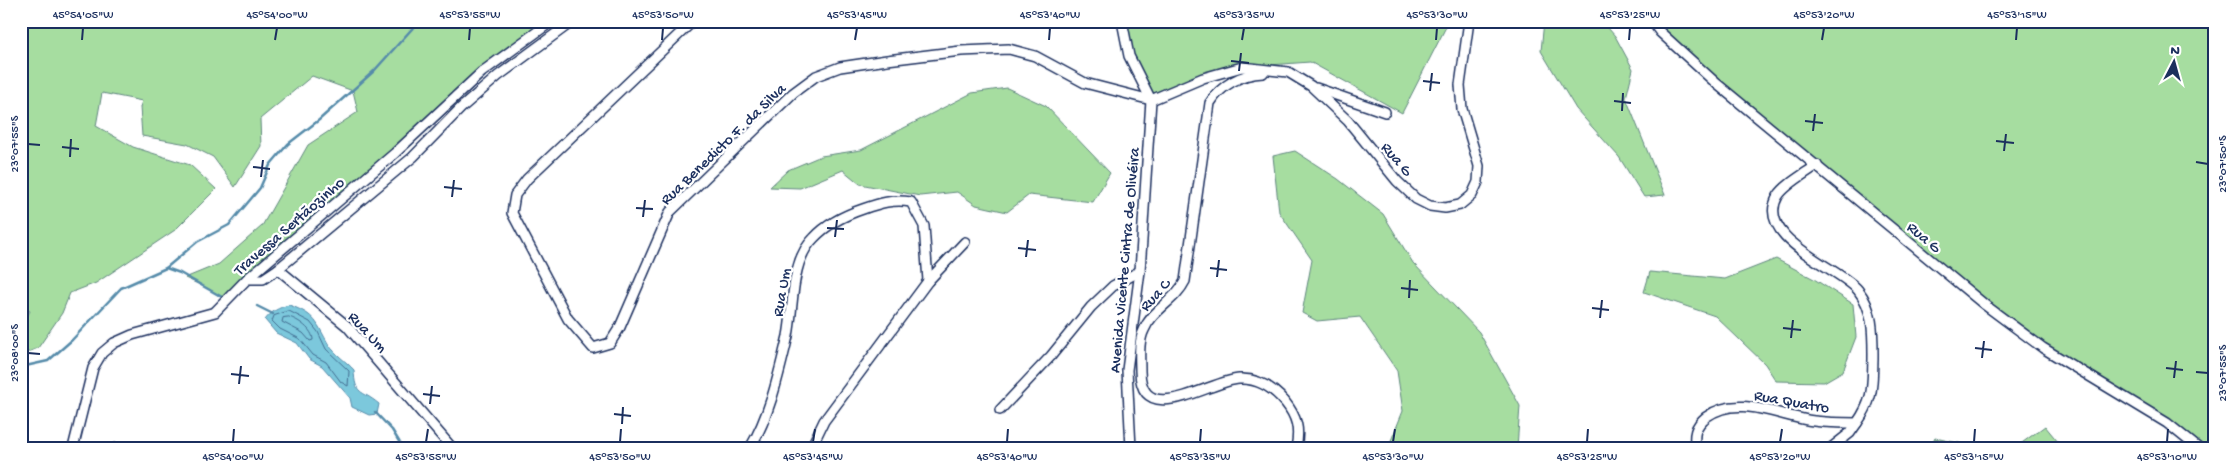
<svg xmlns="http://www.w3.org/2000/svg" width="2236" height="469" viewBox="0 0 2236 469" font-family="'Gochi Hand',sans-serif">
	<rect width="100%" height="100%" fill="#fff"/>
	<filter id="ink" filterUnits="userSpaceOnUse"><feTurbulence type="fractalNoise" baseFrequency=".02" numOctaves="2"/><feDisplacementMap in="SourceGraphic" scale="10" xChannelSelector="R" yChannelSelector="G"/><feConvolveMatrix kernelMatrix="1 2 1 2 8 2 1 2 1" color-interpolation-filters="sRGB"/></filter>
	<g filter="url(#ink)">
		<g fill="#a6dda0" stroke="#60867f">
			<path d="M21,21H552L482,72L228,302L209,289L185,278L219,264L262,226L308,145L358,112L353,91L312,76L260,119L261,146L235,187L213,157L187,144L142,136L140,107L142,101L102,93L96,126L133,147L190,165L216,189L175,230L96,283L70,293L62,313L38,348L21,355V328L30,311L21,307Z"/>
			<path d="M1122,21H1449L1402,113L1310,62L1242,67L1151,100L1129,56Z"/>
			<path d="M1544,21H1602L1615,36L1633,69L1626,98L1665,195L1644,197L1619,157L1576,109L1541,51Z"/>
			<path d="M1651,21H2215V448H2196L2043,348L1660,32Z"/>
			<path d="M1007,88L1046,106L1110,173L1093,202L1029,195L1007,212L976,205L957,192L920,196L860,184L843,170L800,188L770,187L788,170L821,156L861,150L972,93Z"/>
			<path d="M1295,151L1338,179L1383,214L1413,263L1479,332L1520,406L1517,448H1388L1403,411L1397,371L1360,317L1317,321L1302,313L1312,260L1279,212L1273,156Z"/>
			<path d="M1776,259L1814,279L1853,304L1856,337L1843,371L1824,382L1776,381L1765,364L1715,316L1644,292L1650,272L1725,279Z"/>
			<path d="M2045,426L2063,448H2015Z"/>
			<path d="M1935,438L1982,448H1930Z"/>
		</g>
		<path fill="#7cc8dc" stroke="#558baa" d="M289,305C317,315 316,323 329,345C335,354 347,362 354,370C355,396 361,389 379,404L377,414L369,415L352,407L350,398L322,366L309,359L297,343L276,333L265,320C272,311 278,308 289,305Z"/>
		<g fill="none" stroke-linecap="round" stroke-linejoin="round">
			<g stroke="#426c90" stroke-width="1">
				<path d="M289,311L310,322L318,332L326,349L349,371L348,386L341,382L326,362L313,355L300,339L280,329L272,321L274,316Z"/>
				<path d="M289,317C299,320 313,330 313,340L310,341L303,333L282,322L283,318Z"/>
			</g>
			<g stroke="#558baa" stroke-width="2.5">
				<path d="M2207,21L2215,30"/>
				<path d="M166,268L180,273L222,297"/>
				<path d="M257,306L273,314"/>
				<path d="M21,367L48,361L72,340L121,288L166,268L197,242L229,225L260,188L270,165L288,144L319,120L374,71L419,21"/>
				<path d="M375,412L392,430L403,448"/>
			</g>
			<defs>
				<g id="minor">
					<path d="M693,21L527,179L515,195L512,213L568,319L593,348L610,343L620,327L670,212L793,93L816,76L840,67L887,60L961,51L1009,49L1035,56L1085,83L1151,100L1203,78L1242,67L1288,72L1311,86L1348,121L1397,181L1416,199L1430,206L1445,208L1460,205L1472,195L1478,182L1479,166L1462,109L1460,85L1469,21"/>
					<path d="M1122,21L1129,56L1151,100L1140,271L1127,370L1131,448"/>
					<path d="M1652,21L1660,32L1717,84L1985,305L2043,348L2167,423L2198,448"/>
					<path d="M1263,73C1241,74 1221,85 1210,103L1185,281C1176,300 1152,310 1144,330C1138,342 1140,358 1140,371C1141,430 1212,380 1239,379C1258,378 1274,389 1285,402C1297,417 1300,429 1296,448"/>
					<path d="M1316,88L1385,112"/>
					<path d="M278,269L413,157L461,108L498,76L573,21"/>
					<path d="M247,279H263L278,269L347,326L452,448"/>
					<path d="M1000,410L1051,356L1091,307L1113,286L1140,271"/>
					<path d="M73,448L93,368L102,353L114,343L132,335L215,312L247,279L395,153L482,72L552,21"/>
					<path d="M117,448H134"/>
					<path d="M750,448C770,415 779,373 788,336C794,306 790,261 814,238C827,224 845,215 863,209C880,203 893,199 911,202L924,226L928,281"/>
					<path d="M811,448L824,421L928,281L965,242"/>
					<path d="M1696,448C1693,435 1695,426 1706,417C1738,393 1780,417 1814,421C1829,423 1843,423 1857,423C1874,399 1872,386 1873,359C1873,335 1874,310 1858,290C1840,268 1753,238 1778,196C1786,184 1805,174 1817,165"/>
					<path d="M1831,448L1850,433L1857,423"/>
				</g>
			</defs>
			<use href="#minor" stroke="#1b2f5e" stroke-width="12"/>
			<use href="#minor" stroke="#fff" stroke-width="9"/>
		</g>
	</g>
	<path fill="none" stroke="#1b2f5e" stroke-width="2" d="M82,40L83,28M275,40L277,28M469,40L470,28M662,40L663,28M855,40L857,28M1049,40L1050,28M1242,40L1244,28M1436,40L1437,28M1629,40L1630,28M1822,40L1824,28M2016,40L2017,28M1231,61L1249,63M1239,71L1241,53M1423,81L1440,83M1430,91L1432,73M1614,101L1631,103M1622,111L1623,93M1805,121L1823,123M1813,131L1815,114M1996,141L2014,143M28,144L40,145M62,147L79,149M2004,151L2006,134M70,157L71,139M2196,162L2208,164M253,167L270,169M261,177L263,160M444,187L462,189M452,197L454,180M636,208L653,209M643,217L645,200M827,228L844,229M835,237L837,220M1018,248L1036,250M1026,257L1028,240M1210,268L1227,270M1217,277L1219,260M1401,288L1418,290M1409,298L1410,280M1592,308L1609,310M1600,318L1602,300M1783,328L1801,330M1791,338L1793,320M1975,348L1992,350M28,353L40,354M1982,358L1984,341M2166,368L2183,370M2196,372L2208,373M231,374L249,376M2174,378L2176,361M239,384L241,366M423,394L440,396M430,404L432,386M614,414L631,416M622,424L623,407M233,442L234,429M426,442L428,429M620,442L621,429M813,442L815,429M1007,442L1008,429M1200,442L1201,429M1393,442L1395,429M1587,442L1588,429M1780,442L1782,429M1974,442L1975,429M2167,442L2168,429"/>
	<g text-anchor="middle" stroke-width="4.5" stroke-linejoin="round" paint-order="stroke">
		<g font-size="16" fill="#1b2f5e" stroke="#fff">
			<text transform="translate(722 143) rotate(-44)" y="6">Rua Benedicto F. da Silva</text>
			<text transform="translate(1398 158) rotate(49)" y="6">Rua G</text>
			<text transform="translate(288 225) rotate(-41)" y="6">Travessa Sertãozinho</text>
			<text transform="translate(1925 236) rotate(40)" y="6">Rua G</text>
			<text transform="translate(1123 260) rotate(-85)" y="6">Avenida Vicente Cintra de Olivéira</text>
			<text transform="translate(780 292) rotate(-80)" y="6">Rua Um</text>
			<text transform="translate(1154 294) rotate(-48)" y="6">Rua C</text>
			<text transform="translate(369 331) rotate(47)" y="6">Rua Um</text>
			<text transform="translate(1792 400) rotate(10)" y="6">Rua Quatro</text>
		</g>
	</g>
	<rect width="2236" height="469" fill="none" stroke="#fff" stroke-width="55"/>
	<g transform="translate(2174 62) rotate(6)" stroke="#ffffff" stroke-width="4" paint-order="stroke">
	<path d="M0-4L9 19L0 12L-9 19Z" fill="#1b2f5e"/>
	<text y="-8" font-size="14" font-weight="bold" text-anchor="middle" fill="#1b2f5e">N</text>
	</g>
	<rect x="28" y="28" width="2180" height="414" fill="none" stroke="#1b2f5e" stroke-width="2"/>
	<g font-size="12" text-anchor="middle" fill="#1b2f5e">
		<text x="83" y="18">45°54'05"W</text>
		<text x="277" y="18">45°54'00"W</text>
		<text x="470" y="18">45°53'55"W</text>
		<text x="663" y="18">45°53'50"W</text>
		<text x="857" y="18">45°53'45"W</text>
		<text x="1050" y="18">45°53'40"W</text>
		<text x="1244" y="18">45°53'35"W</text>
		<text x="1437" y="18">45°53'30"W</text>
		<text x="1630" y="18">45°53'25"W</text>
		<text x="1824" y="18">45°53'20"W</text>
		<text x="2017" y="18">45°53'15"W</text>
		<text transform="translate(14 144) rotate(-90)" y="4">23°07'55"S</text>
		<text transform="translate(2222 164) rotate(-90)" y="4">23°07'50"S</text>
		<text transform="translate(14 353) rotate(-90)" y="4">23°08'00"S</text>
		<text transform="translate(2222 373) rotate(-90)" y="4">23°07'55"S</text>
		<text x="233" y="460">45°54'00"W</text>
		<text x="426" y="460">45°53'55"W</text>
		<text x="620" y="460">45°53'50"W</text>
		<text x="813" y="460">45°53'45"W</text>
		<text x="1007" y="460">45°53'40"W</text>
		<text x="1200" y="460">45°53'35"W</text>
		<text x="1393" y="460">45°53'30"W</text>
		<text x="1587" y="460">45°53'25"W</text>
		<text x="1780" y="460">45°53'20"W</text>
		<text x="1974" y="460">45°53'15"W</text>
		<text x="2167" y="460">45°53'10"W</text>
	</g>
</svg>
